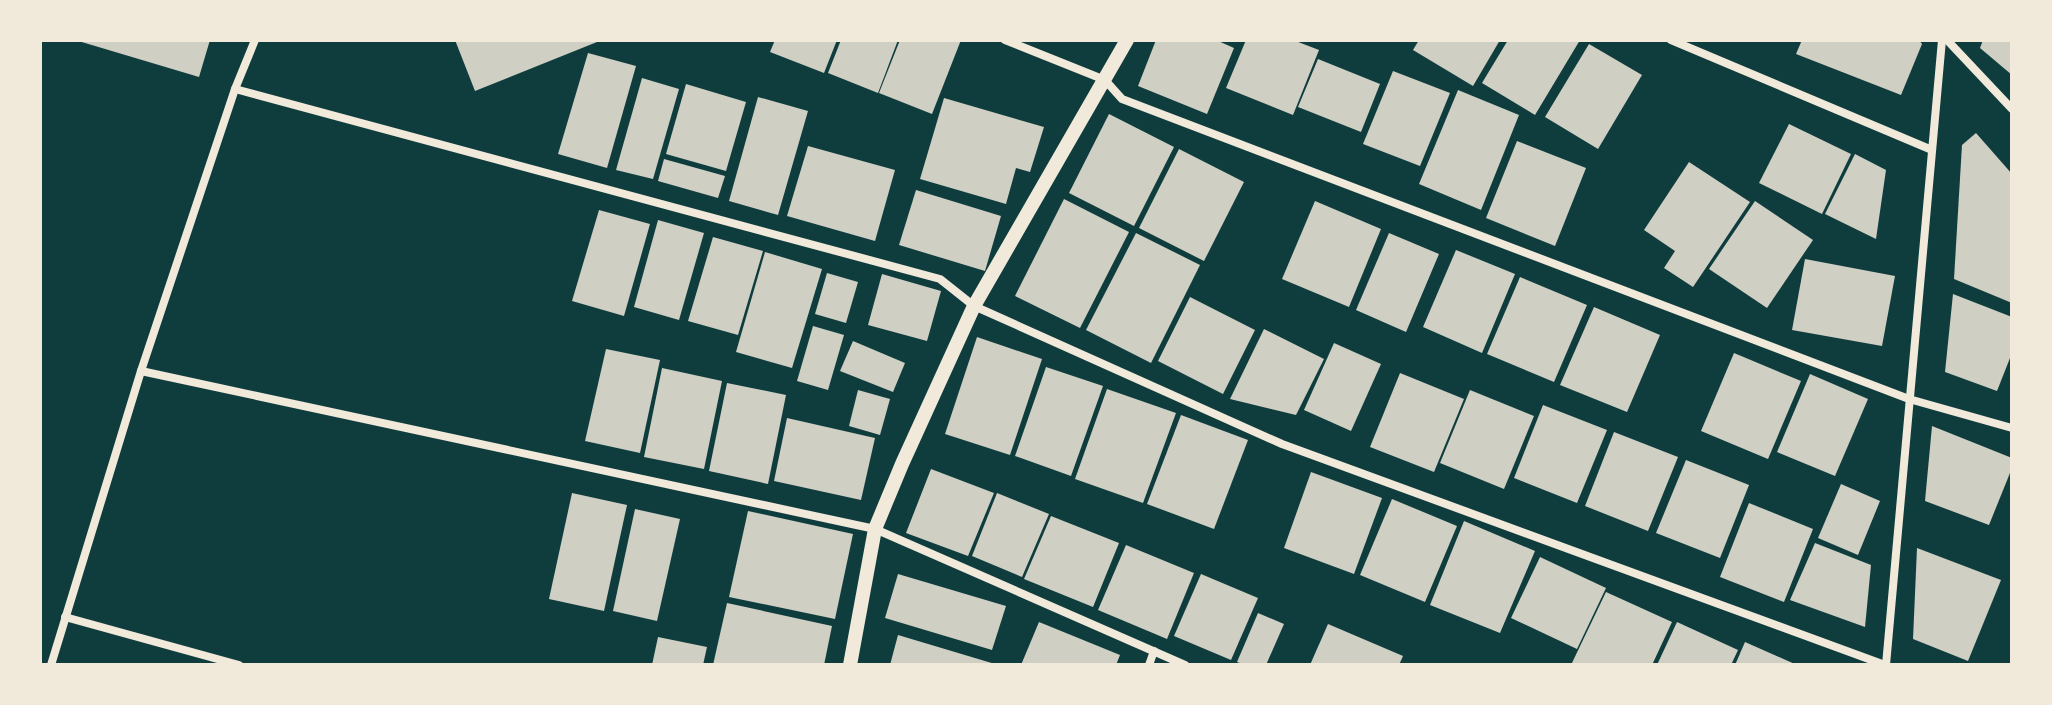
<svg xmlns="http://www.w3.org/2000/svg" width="2052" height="705" viewBox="0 0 2052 705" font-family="Cabin,sans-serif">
	<rect width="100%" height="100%" fill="#0f3d3e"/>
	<g fill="#cfcfc3">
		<path d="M75,40H210L199,77Z"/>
		<path d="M455,40H602L475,91Z"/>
		<path d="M775,40H837L824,73L770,52Z"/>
		<path d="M841,40H898L878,93L828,73Z"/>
		<path d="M900,40H961L932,114L879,93Z"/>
		<path d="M1156,40H1216L1234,48L1207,114L1138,86Z"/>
		<path d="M1246,40H1293L1319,50L1293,115L1226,88Z"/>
		<path d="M1419,40H1500L1473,86L1413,50Z"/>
		<path d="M1508,40H1580L1535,115L1482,83Z"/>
		<path d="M1802,40H1919L1922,44L1901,95L1796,54Z"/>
		<path d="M1983,40H2012V75L1980,48Z"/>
		<path d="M1589,44L1642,75L1598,149L1545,117Z"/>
		<path d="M588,53L636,66L607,168L558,154Z"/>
		<path d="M1318,59L1380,84L1361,132L1298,107Z"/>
		<path d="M1393,71L1450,93L1420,166L1363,144Z"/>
		<path d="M642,78L679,89L653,179L616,170Z"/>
		<path d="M686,84L746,102L726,171L666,154Z"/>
		<path d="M1458,90L1519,115L1481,210L1419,184Z"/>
		<path d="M758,97L808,111L778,215L729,201Z"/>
		<path d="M944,98L1044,127L1030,172L1016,168L1006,204L920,179Z"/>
		<path d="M1109,114L1174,147L1134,226L1069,193Z"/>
		<path d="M1789,124L1851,154L1822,214L1759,183Z"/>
		<path d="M1976,133L2012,174V303L1954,279L1962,145Z"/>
		<path d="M1517,141L1586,168L1555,246L1486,218Z"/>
		<path d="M808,146L895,170L875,241L787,216Z"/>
		<path d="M1179,149L1244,182L1204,261L1139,228Z"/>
		<path d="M1855,154L1886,170L1876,239L1825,214Z"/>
		<path d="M664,159L725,176L718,198L658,181Z"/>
		<path d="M1689,162L1750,202L1693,287L1664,268L1675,251L1644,230Z"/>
		<path d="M916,190L1001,216L985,271L899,245Z"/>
		<path d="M1064,199L1129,232L1080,328L1015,296Z"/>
		<path d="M1315,201L1381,229L1349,307L1282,279Z"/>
		<path d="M1755,201L1813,240L1767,308L1709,269Z"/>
		<path d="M599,210L650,224L624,316L572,301Z"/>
		<path d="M658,220L704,233L679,320L634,307Z"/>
		<path d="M1136,233L1200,265L1151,363L1086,330Z"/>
		<path d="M1389,233L1439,254L1406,332L1356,310Z"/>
		<path d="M713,237L763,251L738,335L688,321Z"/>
		<path d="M1456,250L1515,274L1482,353L1423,327Z"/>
		<path d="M765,252L822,269L792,368L736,352Z"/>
		<path d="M1805,259L1895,276L1882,346L1792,330Z"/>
		<path d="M827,273L858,282L846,323L815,314Z"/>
		<path d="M882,274L941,291L927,341L868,325Z"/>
		<path d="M1520,277L1587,305L1554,382L1487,354Z"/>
		<path d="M1953,294L2012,317V353L1997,391L1945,372Z"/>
		<path d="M1190,297L1255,330L1223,394L1158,361Z"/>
		<path d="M1594,307L1660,335L1627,412L1560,385Z"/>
		<path d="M813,326L844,335L828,390L797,381Z"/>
		<path d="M1264,329L1324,359L1296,415L1230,399Z"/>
		<path d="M977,337L1042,359L1010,455L945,434Z"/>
		<path d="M853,341L905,363L893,392L840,371Z"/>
		<path d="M1334,343L1381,364L1351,431L1304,410Z"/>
		<path d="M606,349L660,360L640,453L585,441Z"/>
		<path d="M1734,353L1801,381L1768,459L1701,431Z"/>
		<path d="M1046,367L1103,386L1071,476L1015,456Z"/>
		<path d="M662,368L722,381L704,469L644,457Z"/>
		<path d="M1400,373L1464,399L1434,472L1370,447Z"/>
		<path d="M1810,374L1868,399L1835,476L1777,452Z"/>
		<path d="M727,383L786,395L768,484L709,471Z"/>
		<path d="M1107,389L1176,413L1143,503L1075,479Z"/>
		<path d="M858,390L890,399L880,435L849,426Z"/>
		<path d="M1470,390L1534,416L1504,489L1440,463Z"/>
		<path d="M1543,405L1607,430L1577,503L1514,478Z"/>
		<path d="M1181,415L1248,440L1214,529L1147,504Z"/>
		<path d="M787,418L875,438L861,500L774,481Z"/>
		<path d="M1932,426L2012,458V468L1989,525L1925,501Z"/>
		<path d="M1614,432L1678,457L1648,531L1585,506Z"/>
		<path d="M1686,460L1749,485L1720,558L1656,533Z"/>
		<path d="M931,469L994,493L968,556L906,533Z"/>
		<path d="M1311,472L1382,498L1354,574L1284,548Z"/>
		<path d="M1841,484L1880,501L1858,555L1818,538Z"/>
		<path d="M572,493L627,505L604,611L549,599Z"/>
		<path d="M997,493L1049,514L1022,577L972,556Z"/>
		<path d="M1392,499L1457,526L1425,602L1360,575Z"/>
		<path d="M1749,503L1813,529L1784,602L1720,577Z"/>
		<path d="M635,509L680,519L657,621L613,611Z"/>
		<path d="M748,511L853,534L835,619L729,597Z"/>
		<path d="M1051,516L1119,543L1093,607L1024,579Z"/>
		<path d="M1464,521L1535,551L1500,633L1430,605Z"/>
		<path d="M1815,543L1871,565L1865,627L1790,600Z"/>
		<path d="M1126,545L1194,573L1167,639L1098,610Z"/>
		<path d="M1917,548L2001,580L1968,661L1913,639Z"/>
		<path d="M1540,557L1606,588L1577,649L1511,618Z"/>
		<path d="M898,574L1006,606L992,650L885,618Z"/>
		<path d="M1201,574L1258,598L1231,660L1174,636Z"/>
		<path d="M1606,592L1672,622L1652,665H1571Z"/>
		<path d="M727,603L832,626L824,665H713Z"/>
		<path d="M1258,613L1284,624L1266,665H1245L1237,662Z"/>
		<path d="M1039,622L1120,655L1116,665H1021Z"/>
		<path d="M1677,622L1738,650L1731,665H1657Z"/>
		<path d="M1328,624L1403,656L1399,665H1310Z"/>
		<path d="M898,635L995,664V665H890Z"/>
		<path d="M658,637L707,647L703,665H652Z"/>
		<path d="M1745,642L1797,665H1735Z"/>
	</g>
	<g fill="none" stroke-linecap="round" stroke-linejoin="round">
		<g stroke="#f1e9da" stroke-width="8">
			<path d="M1005,40L1105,80L1122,99L1909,399L2012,428"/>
			<path d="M1671,40L1932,150"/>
			<path d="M1947,40L2012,109"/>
			<path d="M235,89L940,279L974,306L1282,444L1885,665"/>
			<path d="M141,371L875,529L1185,665"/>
			<path d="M65,617L239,665"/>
			<path d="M51,665L141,371L235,89L255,40"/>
			<path d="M1149,665L1154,651"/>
			<path d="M1886,665L1942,40"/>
		</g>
		<path stroke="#f1e9da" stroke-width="14" d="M850,665L875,529L902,464L974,306L1127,40"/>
	</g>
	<rect width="2052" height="705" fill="none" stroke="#f1e9da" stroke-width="84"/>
</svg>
